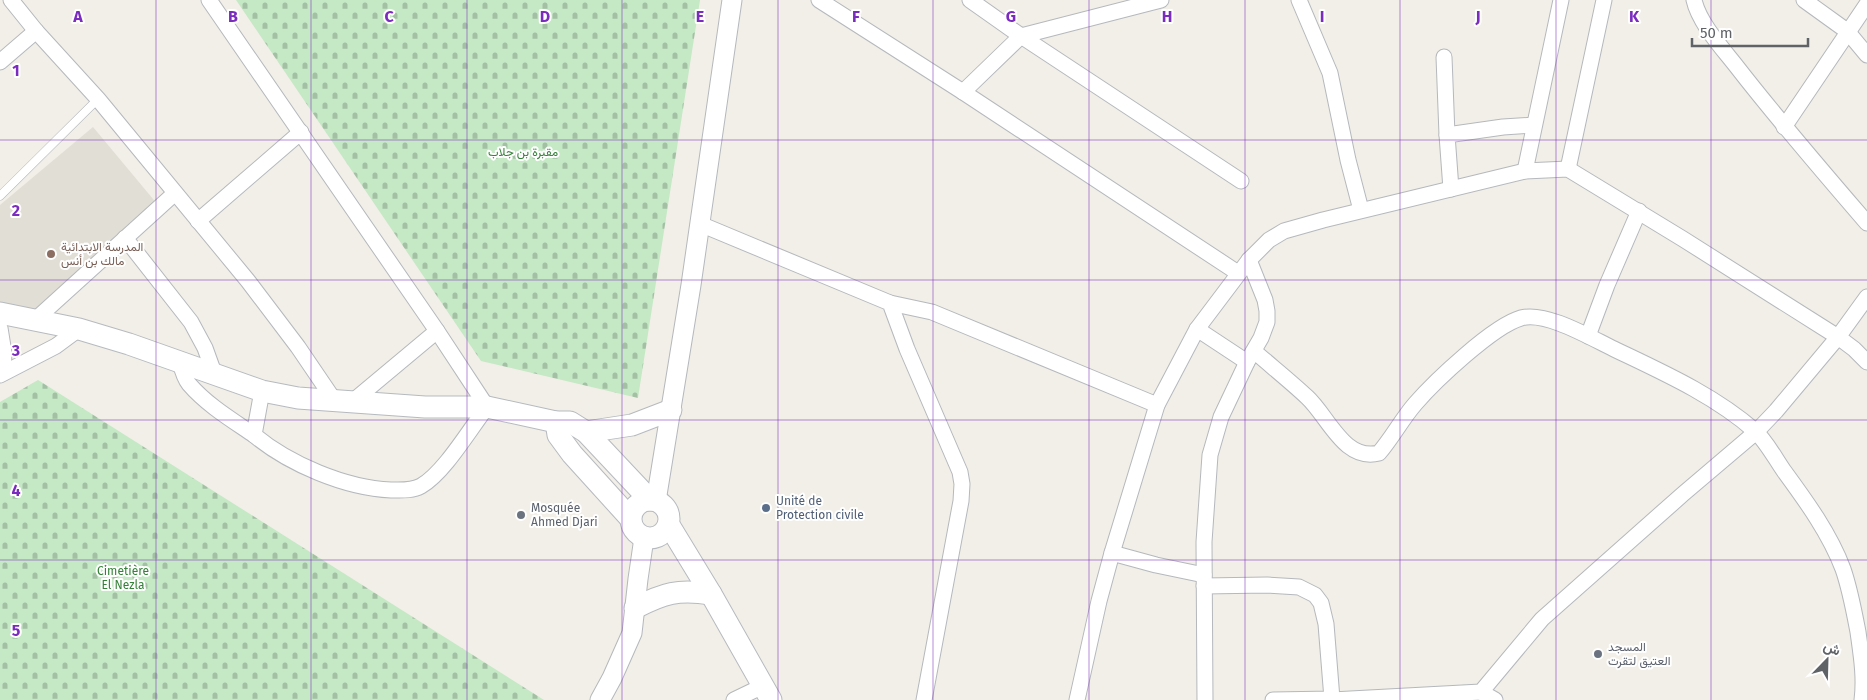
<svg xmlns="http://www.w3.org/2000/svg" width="1867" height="700" viewBox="0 0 1867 700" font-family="'Fira Sans',Vazirmatn,sans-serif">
	<defs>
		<pattern id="cemetery-stones" width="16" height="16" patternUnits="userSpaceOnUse" patternTransform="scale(1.25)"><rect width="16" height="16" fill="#c5e8c5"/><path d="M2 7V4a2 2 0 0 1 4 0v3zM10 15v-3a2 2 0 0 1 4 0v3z" fill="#a3c0a4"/></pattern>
	</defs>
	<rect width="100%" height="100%" fill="#f1efe8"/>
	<path fill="#e1ded6" d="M93,127L158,205L38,309H17L0,302V205Z"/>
	<g fill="url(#cemetery-stones)">
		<path d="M236,0H700L638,398L481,361Z"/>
		<path d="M38,380L544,700H0V402Z"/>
	</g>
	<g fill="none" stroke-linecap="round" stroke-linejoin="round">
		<defs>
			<path id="service" d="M0,196L98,99"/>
			<g id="minor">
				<path d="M11,0L36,31L98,99L248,281L298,347L334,400"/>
				<path d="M209,0L437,331L487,407C470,429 444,473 421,486C412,491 401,490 391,490C345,488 289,464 254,435L262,391"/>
				<path d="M819,0L963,92L1238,273"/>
				<path d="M970,0L1021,36L1161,0"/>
				<path d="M1299,0L1330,73L1348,160L1361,210"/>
				<path d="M1694,0C1699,23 1723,49 1737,67C1779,121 1823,172 1867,223"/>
				<path d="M1804,0L1847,31L1867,55"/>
				<path d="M1444,57L1447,135"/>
				<path d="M0,62L36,31"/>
				<path d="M963,92L1021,36L1241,181"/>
				<path d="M1784,127L1867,4"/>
				<path d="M1568,169L1604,0"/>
				<path d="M1525,171L1561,0"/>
				<path d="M1451,189L1447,135L1503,127L1534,125"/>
				<path d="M198,221L301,132"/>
				<path d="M700,224L890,303L907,349L960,472L962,484L961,501L924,700"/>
				<path d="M125,238L191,322L205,348L214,373"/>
				<path d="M890,303L932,312L1157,405"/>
				<path d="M35,320L174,194"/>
				<path d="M0,328L4,353L3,373"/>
				<path d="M1197,329L1247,362"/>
				<path d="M1588,336L1607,285L1639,211"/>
				<path d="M1254,351C1271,366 1290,381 1307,397C1328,416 1344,462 1379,453C1392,438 1402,419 1415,404C1435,381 1493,326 1521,318C1546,311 1591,338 1614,349C1662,372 1714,395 1755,431C1766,441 1775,458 1784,471C1806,501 1830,534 1843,569C1850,589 1854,611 1858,632C1861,654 1865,677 1862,700"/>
				<path d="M180,362C182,370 184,378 189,384C207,405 232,420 254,435"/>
				<path d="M0,375L56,346L79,329"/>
				<path d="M352,402L437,331"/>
				<path d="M1112,553L1156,565L1204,575"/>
				<path d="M1204,586L1267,585L1299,587L1315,595L1321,603L1326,624L1332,699L1273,700"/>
				<path d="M1481,692L1495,700"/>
				<path d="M734,700L763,686"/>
				<path d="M1077,700L1099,601L1112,553L1157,405L1197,329L1249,260L1269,240L1284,231L1323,220L1525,171L1568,169L1683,239L1838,337L1854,349L1867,362"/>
				<path d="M1205,700L1204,542L1210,455L1221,417L1247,362L1261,338L1267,322V311L1265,300L1249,260"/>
				<path d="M1332,700L1481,692L1542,619L1683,494L1756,432L1776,411L1838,337L1867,297"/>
			</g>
			<g id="tertiary">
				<path d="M656,501L691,285L732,0"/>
				<path d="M600,700L612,678L632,633L638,579L644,538"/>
			</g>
			<g id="secondary">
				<path d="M0,313L79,329L129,344L262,391L298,398L425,407H487L556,422H570L586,432L650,500"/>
				<path d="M556,422L558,435L572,454L630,518"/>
				<path d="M586,432L632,425L671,410"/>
				<circle cx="650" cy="519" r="19"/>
				<path d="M669,525L711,594L771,700"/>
				<path d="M635,608C664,593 678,589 711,594"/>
			</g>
		</defs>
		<use href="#service" stroke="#b5b8bc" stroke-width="9"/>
		<use href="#minor" stroke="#b5b8bc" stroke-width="17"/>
		<use href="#tertiary" stroke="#b5b8bc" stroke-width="21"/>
		<use href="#secondary" stroke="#b6babf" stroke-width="23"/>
		<use href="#service" stroke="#fff" stroke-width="8"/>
		<use href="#minor" stroke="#fff" stroke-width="15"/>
		<use href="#tertiary" stroke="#fff" stroke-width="19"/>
		<use href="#secondary" stroke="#fff" stroke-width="21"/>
	</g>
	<path fill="none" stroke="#7b2cbf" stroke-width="1" stroke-opacity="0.55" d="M156,0V700M311,0V700M467,0V700M622,0V700M778,0V700M933,0V700M1089,0V700M1245,0V700M1400,0V700M1556,0V700M1711,0V700M0,140H1867M0,280H1867M0,420H1867M0,560H1867"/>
	<circle fill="#8d6e63" stroke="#fff" stroke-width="2" cx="51" cy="254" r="5"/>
	<circle fill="#5c6f8a" stroke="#fff" stroke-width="2" cx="766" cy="508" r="5"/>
	<g fill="#6b7280" stroke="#fff" stroke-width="2">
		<circle cx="521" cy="515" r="5"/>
		<circle cx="1598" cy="654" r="5"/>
	</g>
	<g text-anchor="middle" stroke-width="4" stroke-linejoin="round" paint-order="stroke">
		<g font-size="12" fill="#348238" stroke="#fff">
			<text x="523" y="156">مقبرة بن جلاب</text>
			<text x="123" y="575">Cimetière<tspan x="123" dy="14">El Nezla</tspan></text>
		</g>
		<g font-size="12" fill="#785e54" stroke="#fff" text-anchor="start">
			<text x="61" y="251">المدرسة الابتدائية<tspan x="61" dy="14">مالك بن أنس</tspan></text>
		</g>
		<g font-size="12" fill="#4e5e75" stroke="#fff" text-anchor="start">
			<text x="776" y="505">Unité de<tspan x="776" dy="14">Protection civile</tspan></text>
		</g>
		<g font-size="12" fill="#5b616d" stroke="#fff" text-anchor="start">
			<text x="531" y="512">Mosquée<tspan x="531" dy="14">Ahmed Djari</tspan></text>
			<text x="1608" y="651">المسجد<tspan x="1608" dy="14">العتيق لتقرت</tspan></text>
		</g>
	</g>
	<g font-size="16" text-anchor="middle" font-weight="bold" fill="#7b2cbf" stroke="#fff" stroke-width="4" stroke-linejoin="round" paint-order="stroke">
		<text x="78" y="22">A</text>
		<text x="233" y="22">B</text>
		<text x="389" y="22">C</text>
		<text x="545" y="22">D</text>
		<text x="700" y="22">E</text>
		<text x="856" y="22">F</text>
		<text x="1011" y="22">G</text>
		<text x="1167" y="22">H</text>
		<text x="1322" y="22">I</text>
		<text x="1478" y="22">J</text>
		<text x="1634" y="22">K</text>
		<text x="16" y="76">1</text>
		<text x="16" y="216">2</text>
		<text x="16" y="356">3</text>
		<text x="16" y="496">4</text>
		<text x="16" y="636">5</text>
	</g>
	<g transform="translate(1827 660) rotate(23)" stroke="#ffffff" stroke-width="4" paint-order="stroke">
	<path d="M0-4L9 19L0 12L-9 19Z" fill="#5f6368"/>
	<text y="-8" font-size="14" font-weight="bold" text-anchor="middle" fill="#5f6368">ش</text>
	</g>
	<path d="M1692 38v8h116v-8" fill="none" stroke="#5f6368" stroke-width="2.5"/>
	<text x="1700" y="38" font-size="15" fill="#5f6368" stroke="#ffffff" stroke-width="4" paint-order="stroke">50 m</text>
</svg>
